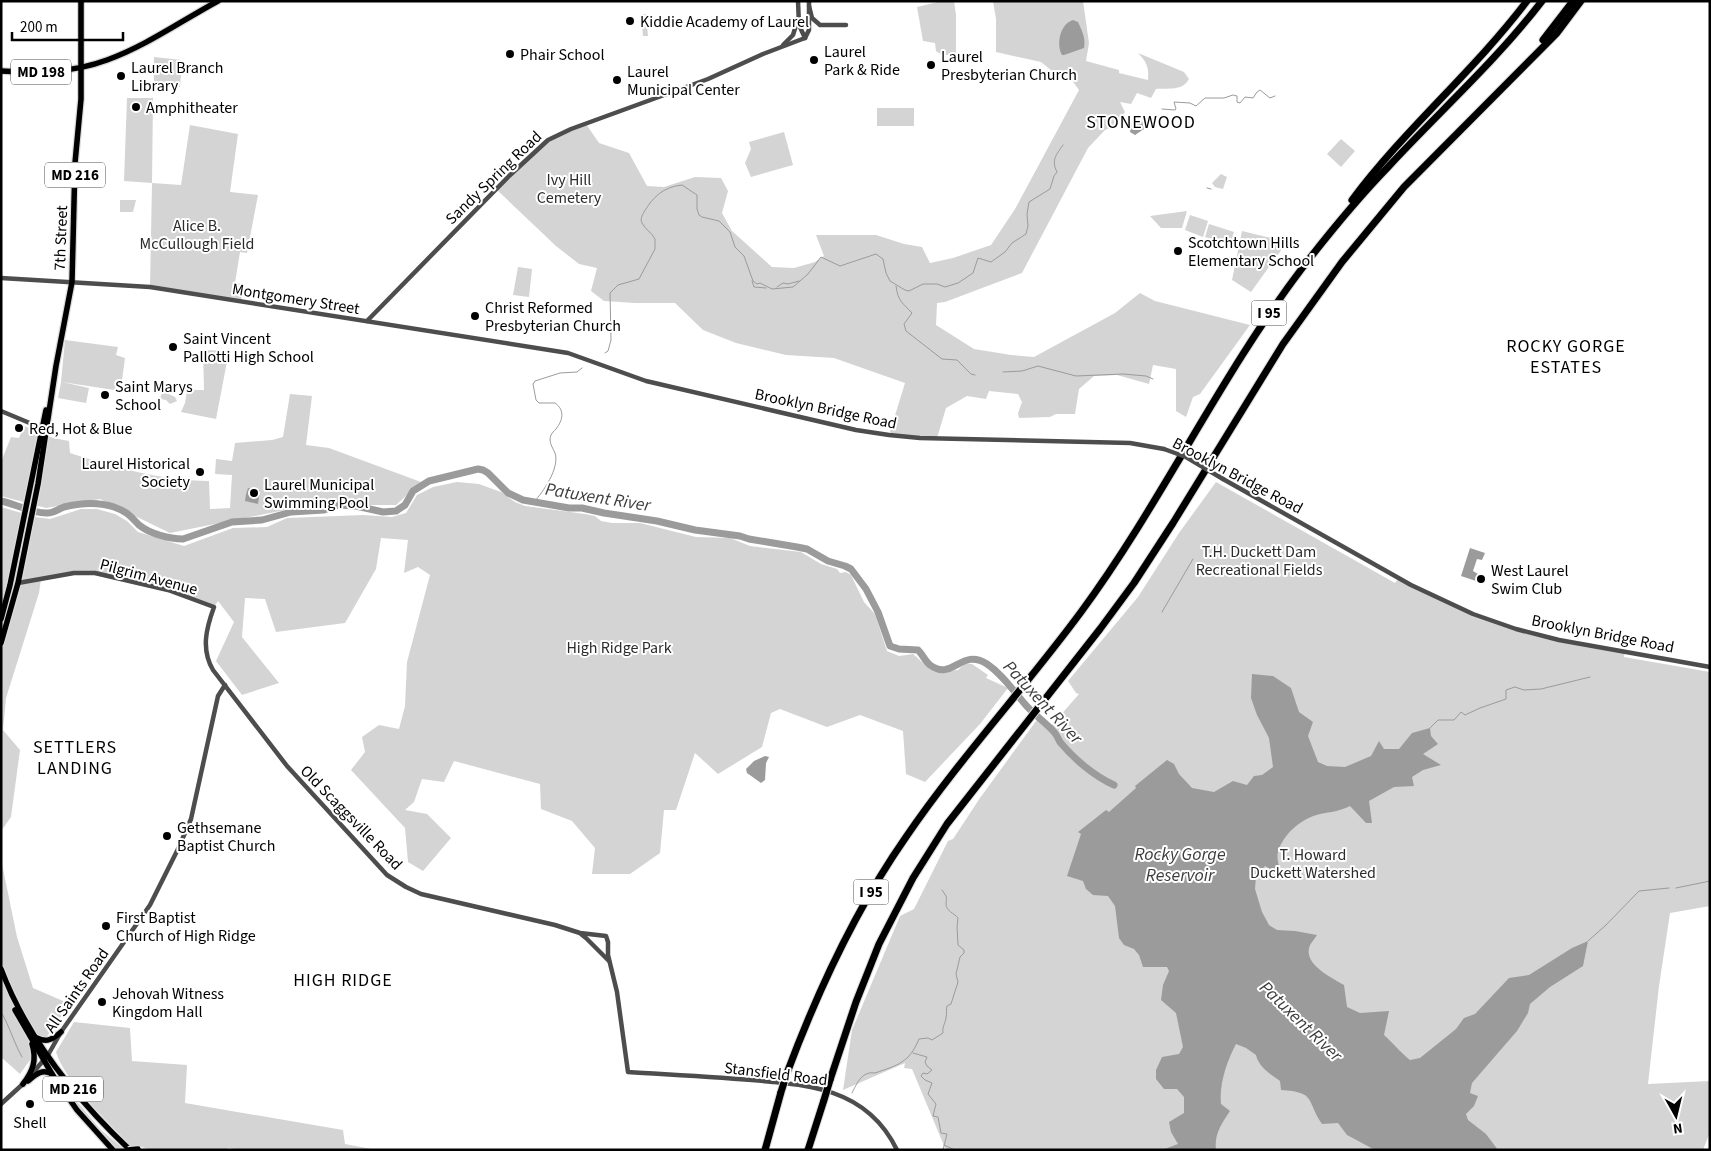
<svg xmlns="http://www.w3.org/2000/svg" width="1711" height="1151" viewBox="0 0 1711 1151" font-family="'Source Sans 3',sans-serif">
	<rect width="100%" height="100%" fill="#fff"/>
	<g fill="#d4d4d4">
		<path d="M942,1H954L956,15V55H942L936,51L935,43L923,41L917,7Z"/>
		<path d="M993,1H1083L1089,43L1086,61L1119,70V73L1148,80C1149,68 1147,62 1138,53L1184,72L1189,79C1183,91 1168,88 1156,89L1151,98L1137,93L1131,104L1120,102L1125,112L1116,125L1105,130L1088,148L1022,273L945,302L937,303L936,325L974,349L1011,355L1034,357L1115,313L1140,293L1155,301L1250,325L1200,394L1193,397L1186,417L1176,411V369L1153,365L1149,384L1117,375L1094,376L1079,389L1075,414H1056L1050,417L1019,418L1018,413L1022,402L1018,394L989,391L986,399L967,396L946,408L937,438L889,435L905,383L834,358L786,355L736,343L703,330L675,303H635L604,301L591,291L597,268L579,264L556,246L496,189L516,168L558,135L586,124L599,143L629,153L647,186L664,187L695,177L721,178L728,191L722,213L732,231L772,267L794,268L815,262L824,256L816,235H876L904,244L922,247L930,263L953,258L991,245L1015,209L1079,90L1068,75H1057L1041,62L996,52V19Z"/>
		<path d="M641,14H646L648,36H643Z"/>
		<path d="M154,57L182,60L180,87L154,86Z"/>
		<path d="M127,98H153L152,183L181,185L190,125L238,134L230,192L258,195L247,253L240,252L235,283L243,284L241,302L150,287L152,183L124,181Z"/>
		<rect x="877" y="108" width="37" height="18"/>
		<path d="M784,132L793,165L751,177L745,163L751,149L749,142Z"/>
		<path d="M1341,139L1355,151L1341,167L1327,154Z"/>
		<path d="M1221,174L1227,177L1223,189L1215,187L1212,183Z"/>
		<path d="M120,200H136L133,212H120Z"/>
		<path d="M1187,211L1182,228H1161L1150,216Z"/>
		<path d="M1190,215L1208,221L1203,237L1185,230Z"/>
		<path d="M1209,224L1234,232L1230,245L1205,237Z"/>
		<path d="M1242,231L1287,242L1251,292L1232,280Z"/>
		<path d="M518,267L532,269L529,297L513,295Z"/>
		<path d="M65,340L118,347L116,355L125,358L122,380H117V386L114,390L62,382L89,388L86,403L58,398L61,382Z"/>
		<path d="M203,350L229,351L216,419L181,412L185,403L187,390H204Z"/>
		<path d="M164,392L175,397L177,401L170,404L166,400L160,399L161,395Z"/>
		<path d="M290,394L312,396L306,445L329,448L421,482L396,505H310L170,533L100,499L46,508L1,496V462L11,437L19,438L24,426L53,438L69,441L70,453C116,468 160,480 209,481L210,509L230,508L232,475L215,474L216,459L232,461L235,443L272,440L283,437Z"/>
		<path d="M457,482L479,484L501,492L515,502L525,506L585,514L595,516L601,521L612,523H640L696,537L730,538L750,546L801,552L821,564L837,569L840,573L846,572L851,575L864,602L875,614L887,651L899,656L913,654L930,669L938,672L958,670L965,663L972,664L988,675L986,678L1008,688L980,724L925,782L906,774L903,731L860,715L827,727L780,709L771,713L762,747L718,774L695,753L676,810H664L660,853L630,874H592L595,848L572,821L541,809L540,784L454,761L444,782L422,779L414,802L405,810L427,814L451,838L423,871L408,862L405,828L351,770L365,752L362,737L379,725L399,729L405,706L407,662L430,575L418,567L404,573L408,540L381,538L376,569L345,623L276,632L265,599L245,598L242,637L279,683L242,695L216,661L234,622L218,601L214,607L181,595L85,573L41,579L39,593L6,698L3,730L20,750L11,817L1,831V507L35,517L50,519L81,509H97L115,514L127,521L138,532L184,546L233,528L267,527L287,518L363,515L392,517L406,513L417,495L433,487Z"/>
		<path d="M1216,482L1395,583L1399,578L1459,608L1525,631L1625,652L1624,657L1710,672V906L1670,913L1659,986L1648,1084L1710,1081V1132L1703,1150H950L945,1148L912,1069L904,1068L905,1063L843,1090L852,1030L900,916L914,909L948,841L953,839L980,798L1039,717L1051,726L1079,694L1076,693L1068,681L1138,597L1179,533Z"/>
		<path d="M1,859L17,937L33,988L70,1004L20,1074L1,1057Z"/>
		<path d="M74,1022L130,1028L132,1061L187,1065L185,1103L343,1130L345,1144L376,1150H242L228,1148L227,1150H152L138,1146L132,1147C109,1123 65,1082 56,1052Z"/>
		<path d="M52,1068L73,1097L101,1130L125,1150H118C99,1132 60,1090 52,1068Z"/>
	</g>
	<g fill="#9b9b9b">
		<path d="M1073,20L1078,22C1082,31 1086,38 1084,48L1064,55H1062C1056,44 1060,24 1073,20Z"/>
		<path d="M1154,120V125H1150L1135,135L1130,132L1132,121Z"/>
		<path d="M248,488L260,490L258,504L245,501L246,494Z"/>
		<path d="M1470,548L1485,553L1482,560L1477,559L1473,571L1478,574L1476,581L1461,576Z"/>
		<path d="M1252,674L1273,676L1291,688L1299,712L1313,722L1308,736L1318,762L1327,766L1345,767L1371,756L1379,741L1384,749H1399L1412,733L1430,728L1431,736L1438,744L1423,754L1441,765L1423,770L1412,777L1414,786L1394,787L1369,801L1372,823H1366L1350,806C1340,811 1331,812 1320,814C1302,818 1283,834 1278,852C1276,858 1280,868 1281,875L1265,866L1256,876L1255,889L1262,912L1269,925L1277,930L1295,931L1317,935C1315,938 1312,942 1310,945C1302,964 1331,977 1344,985L1347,1007L1360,1013L1389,1011L1384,1035C1393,1043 1400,1052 1410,1060L1420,1058L1456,1029L1464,1018L1475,1014L1509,978L1529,975L1572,948L1588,941L1583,966L1550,987L1530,1004L1528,1013L1517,1031L1472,1083L1470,1093L1478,1096L1474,1106L1466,1114L1468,1120L1486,1134L1498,1150H1375L1347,1135L1338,1123L1322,1124C1306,1101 1317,1092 1281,1090L1280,1081C1271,1075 1258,1066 1256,1055L1246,1048L1236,1044C1227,1061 1219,1084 1221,1104L1230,1111C1222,1123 1214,1134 1216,1150H1162L1178,1144L1171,1132L1169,1122L1184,1113V1097L1177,1089H1164L1156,1079V1070L1162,1057L1179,1054L1183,1047L1176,1013L1161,1000L1163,985L1169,971L1167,967H1143L1139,955L1134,949L1124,945L1119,938L1115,906L1108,896L1093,895L1086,889L1083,881L1067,876L1081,834L1078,832L1106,810L1109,812L1136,788L1135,786L1167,760L1174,764L1179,774L1192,788L1214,792L1233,781L1247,785L1254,776L1262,775L1273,767L1269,738L1257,715L1251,698Z"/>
		<path d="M765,756L769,757L766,763L765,780L761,783L747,773L746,769L754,761Z"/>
	</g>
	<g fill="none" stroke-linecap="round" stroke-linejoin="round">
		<g stroke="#9b9b9b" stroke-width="1">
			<path d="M1162,109L1175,110L1176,109L1174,102L1190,103L1196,106L1205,98H1224L1233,95L1237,96V102L1240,103L1245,97L1253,98L1257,92L1260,90L1270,98L1275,96"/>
			<path d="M1207,188L1211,189"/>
			<path d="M752,281L754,287L766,288"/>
			<path d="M896,286C898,302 903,303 912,313L904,324L906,331L942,359L957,360L971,374L975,375"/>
			<path d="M777,287L783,283L788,284L799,281"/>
			<path d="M605,353L608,351L611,340L610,293L618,285L639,279L655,249V239C652,233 645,229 642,223C640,219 642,216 644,212C653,197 663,187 682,185L697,195V209L699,215L702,217L719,221L730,232L735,247L744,256L753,281L757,284L760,283L772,289L793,287L808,274L821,257L840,266L876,254L883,259L886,273L890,281L905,290L909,291L923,284H937L945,287L958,283L973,273L978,258L991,262L1005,252L1012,243L1026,234L1028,226L1027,214L1029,202L1050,189L1054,176L1057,172C1051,160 1056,155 1063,145"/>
			<path d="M1003,372L1022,371L1038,366L1076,376L1123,374L1146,376L1153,379"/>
			<path d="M534,502C543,492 560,468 555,453C553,448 548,442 551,435C552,433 554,431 556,429C563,420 565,410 555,403H539L536,400L533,384L535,381L560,373L577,372L582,368"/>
			<path d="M1162,612L1193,559"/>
			<path d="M1430,728L1438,720H1454L1461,712L1465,715L1480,708L1506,699V690L1515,687L1524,690L1541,689L1590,677"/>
			<path d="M1676,888L1710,881"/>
			<path d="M1588,941L1606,925L1639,891L1669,888"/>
			<path d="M1,1012C10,1027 14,1043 22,1057"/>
			<path d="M913,1053L927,1057L925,1062L927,1066L932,1070L927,1074L923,1073L921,1076L925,1080L932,1083L928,1094L936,1104L933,1116L938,1117L941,1133L947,1134L943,1150"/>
			<path d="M852,1093C857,1083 862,1071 875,1073C898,1065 909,1063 919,1039L928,1038L932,1040L943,1033C942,1027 945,1024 946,1018C947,1013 946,1010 947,1006L951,1004L958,982L956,974L960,957L964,953V950L958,945L957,927L958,918C954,913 946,911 946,904C946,901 947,898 946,896L942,890"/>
			<path d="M944,1145L955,1150"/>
		</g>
		<path stroke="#9b9b9b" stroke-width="7" d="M1,501C16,504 31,513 46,513C53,514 58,509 64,507C80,503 99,502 114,507C128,512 130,516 139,525C150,534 170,539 183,539L232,522L262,520L291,512L324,510L338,505L356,506L383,512L396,511L405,505L413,491L429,481L478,469L483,470L488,473L508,493L523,500L569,508H582L604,513L657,521L695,530L740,536L749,539L797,547L807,549L828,561L845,566L851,569L866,589L878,612L890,646L899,649L918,650C923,655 925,661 930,665C953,682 961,647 987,664C1002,674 1012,689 1024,703C1033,714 1045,722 1054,732C1057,735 1058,739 1060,742C1074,759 1094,776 1114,785"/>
		<defs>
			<g id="major">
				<path d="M1,71C37,73 72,73 107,60C146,46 181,21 218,1"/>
				<path d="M1,619L10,585L46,410"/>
				<path d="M1,643L18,583L38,484L56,366L72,282L75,163L81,99V1"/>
				<path d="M1,969C27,1038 76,1099 130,1150"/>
				<path d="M15,1010L52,1074L77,1110L113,1150"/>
				<path d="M37,1038C47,1043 53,1039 61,1032"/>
				<path d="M28,1081C35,1075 42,1068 52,1074"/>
				<path d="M23,1084C33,1071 37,1060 32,1044"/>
			</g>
			<g id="highway">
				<path d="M1543,40L1573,1"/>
				<path d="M1352,200C1405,129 1474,71 1527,1"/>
				<path d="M787,1073C818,990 855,910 906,837C960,758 1025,688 1081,612C1162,502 1220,376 1303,267C1330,232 1358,198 1389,166C1440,111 1496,61 1542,1"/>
				<path d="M830,1080L856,1002L879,944L913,878L947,824L1100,629L1134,583L1173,523L1283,344L1342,262L1404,187L1557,33L1581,1"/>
				<path d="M765,1150L781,1092"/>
				<path d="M808,1150L824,1100"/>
			</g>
		</defs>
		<use href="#major" stroke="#dbdbdb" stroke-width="8"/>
		<use href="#highway" stroke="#dbdbdb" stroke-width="9"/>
		<g stroke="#4d4d4d" stroke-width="4.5">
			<path d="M798,1L799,25L805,38"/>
			<path d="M809,6L812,18L820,25H846"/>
			<path d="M805,38L809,30V1"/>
			<path d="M783,45L793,35L797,22"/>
			<path d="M1,278L150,287L568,353L646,381L856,430L889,435L920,438L1130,443L1164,449"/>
			<path d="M367,321L509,176L548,140L571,129L708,79L763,54L805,38"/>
			<path d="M1,411L44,429"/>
			<path d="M1223,479L1411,585L1473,614L1516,629L1559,640L1710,667"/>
			<path d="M18,583L74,573H95L168,590L214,607C206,629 201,649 213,670L287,766L387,875L406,887L421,894L555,925L580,933L606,936L608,942V955L617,992L628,1072C676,1075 725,1077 773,1082C793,1084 814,1086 833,1093C862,1103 884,1123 897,1150"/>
			<path d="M581,934L586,938L609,961"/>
			<path d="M31,1075L48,1055L61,1032L150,905L178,849L191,819L218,696L225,685"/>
			<path d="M1,1104L24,1083"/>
		</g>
		<use href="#major" stroke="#000" stroke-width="5.5"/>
		<use href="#highway" stroke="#000" stroke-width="7"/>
		<defs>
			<path id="major-bridge" d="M128,1150L138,1149"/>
			<g id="highway-bridge">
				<path d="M781,1092L787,1073"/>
				<path d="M824,1100L830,1080"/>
			</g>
		</defs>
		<use href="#major-bridge" stroke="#dbdbdb" stroke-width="8" stroke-linecap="butt"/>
		<use href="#highway-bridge" stroke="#dbdbdb" stroke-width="9" stroke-linecap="butt"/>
		<path stroke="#4d4d4d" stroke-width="4.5" d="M1164,449L1186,457L1223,479"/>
		<use href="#major-bridge" stroke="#000" stroke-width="5.5"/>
		<use href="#highway-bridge" stroke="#000" stroke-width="7"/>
	</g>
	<g fill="#000" stroke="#fff" stroke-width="2">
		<circle cx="630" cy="21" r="5"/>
		<circle cx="510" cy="54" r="5"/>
		<circle cx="814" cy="60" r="5"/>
		<circle cx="931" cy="65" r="5"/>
		<circle cx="121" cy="76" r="5"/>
		<circle cx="617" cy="80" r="5"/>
		<circle cx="136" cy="107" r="5"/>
		<circle cx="1178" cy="251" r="5"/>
		<circle cx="475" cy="316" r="5"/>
		<circle cx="173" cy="347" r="5"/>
		<circle cx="105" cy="395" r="5"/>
		<circle cx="19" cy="428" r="5"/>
		<circle cx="200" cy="472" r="5"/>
		<circle cx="254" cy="493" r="5"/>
		<circle cx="1481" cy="579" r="5"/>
		<circle cx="167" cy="836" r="5"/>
		<circle cx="106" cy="926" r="5"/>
		<circle cx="102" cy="1002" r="5"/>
		<circle cx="30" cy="1104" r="5"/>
	</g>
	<g text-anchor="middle" stroke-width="4" stroke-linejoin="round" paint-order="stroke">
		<g fill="#fff" stroke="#4c4c4c" stroke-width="1">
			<rect x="11" y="59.5" width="60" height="25" rx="4"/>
			<rect x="45" y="162.5" width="60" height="25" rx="4"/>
			<rect x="1251.5" y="300.5" width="35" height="25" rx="4"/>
			<rect x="853.5" y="879.5" width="35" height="25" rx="4"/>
			<rect x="43" y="1076.5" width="60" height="25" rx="4"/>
		</g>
		<g font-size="15" font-weight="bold" fill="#000">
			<text x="41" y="77">MD 198</text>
			<text x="75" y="180">MD 216</text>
			<text x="1269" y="318">I 95</text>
			<text x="871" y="897">I 95</text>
			<text x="73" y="1094">MD 216</text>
		</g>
		<g font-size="16" fill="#000" stroke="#fff" text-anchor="start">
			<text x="640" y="27">Kiddie Academy of Laurel</text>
			<text x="824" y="57">Laurel<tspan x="824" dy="18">Park &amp; Ride</tspan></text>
			<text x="520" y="60">Phair School</text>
			<text x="941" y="62">Laurel<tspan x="941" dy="18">Presbyterian Church</tspan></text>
			<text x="131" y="73">Laurel Branch<tspan x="131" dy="18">Library</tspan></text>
			<text x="627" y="77">Laurel<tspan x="627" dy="18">Municipal Center</tspan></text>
			<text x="146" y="113">Amphitheater</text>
			<text x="1188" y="248">Scotchtown Hills<tspan x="1188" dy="18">Elementary School</tspan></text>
			<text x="485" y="313">Christ Reformed<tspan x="485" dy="18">Presbyterian Church</tspan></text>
			<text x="183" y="344">Saint Vincent<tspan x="183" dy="18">Pallotti High School</tspan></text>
			<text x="115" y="392">Saint Marys<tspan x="115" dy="18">School</tspan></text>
			<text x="29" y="434">Red, Hot &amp; Blue</text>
			<text x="190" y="469" text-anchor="end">Laurel Historical<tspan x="190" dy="18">Society</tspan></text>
			<text x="264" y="490">Laurel Municipal<tspan x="264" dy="18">Swimming Pool</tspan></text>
			<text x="1491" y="576">West Laurel<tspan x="1491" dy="18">Swim Club</tspan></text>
			<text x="177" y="833">Gethsemane<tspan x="177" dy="18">Baptist Church</tspan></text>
			<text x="116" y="923">First Baptist<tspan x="116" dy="18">Church of High Ridge</tspan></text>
			<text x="112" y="999">Jehovah Witness<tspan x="112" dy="18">Kingdom Hall</tspan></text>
			<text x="30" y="1128" text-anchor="middle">Shell</text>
		</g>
		<g font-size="16" fill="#000" stroke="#fff">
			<text transform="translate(493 177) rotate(-44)" y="6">Sandy Spring Road</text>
			<text transform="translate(60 238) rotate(-88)" y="6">7th Street</text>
			<text transform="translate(296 298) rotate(9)" y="6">Montgomery Street</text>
			<text transform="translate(826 408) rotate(12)" y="6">Brooklyn Bridge Road</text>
			<text transform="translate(1238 475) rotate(28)" y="6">Brooklyn Bridge Road</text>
			<text transform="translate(149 576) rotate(15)" y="6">Pilgrim Avenue</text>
			<text transform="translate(1603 633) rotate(11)" y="6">Brooklyn Bridge Road</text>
			<text transform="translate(352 817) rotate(46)" y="6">Old Scaggsville Road</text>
			<text transform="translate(76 990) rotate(-55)" y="6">All Saints Road</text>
			<text transform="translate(776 1073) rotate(7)" y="6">Stansfield Road</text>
		</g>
		<g font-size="16" fill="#2b2b2b" stroke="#fff">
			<text x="569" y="185">Ivy Hill<tspan x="569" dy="18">Cemetery</tspan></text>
			<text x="197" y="231">Alice B.<tspan x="197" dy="18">McCullough Field</tspan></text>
			<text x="1259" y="557">T.H. Duckett Dam<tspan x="1259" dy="18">Recreational Fields</tspan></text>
			<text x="619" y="653">High Ridge Park</text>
			<text x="1313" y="860">T. Howard<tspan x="1313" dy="18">Duckett Watershed</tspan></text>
		</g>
		<g font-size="18" letter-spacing="1" fill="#000" stroke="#fff">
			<text x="1141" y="128">STONEWOOD</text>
			<text x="1566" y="352">ROCKY GORGE<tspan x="1566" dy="21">ESTATES</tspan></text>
			<text x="75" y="753">SETTLERS<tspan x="75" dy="21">LANDING</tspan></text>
			<text x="343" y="986">HIGH RIDGE</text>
		</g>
		<g font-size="18" font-style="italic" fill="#3c3c3c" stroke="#fff">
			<text transform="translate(598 497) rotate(9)" y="6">Patuxent River</text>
			<text transform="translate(1043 702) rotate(47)" y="6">Patuxent River</text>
			<text x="1180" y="860">Rocky Gorge<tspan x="1180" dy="21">Reservoir</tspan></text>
			<text transform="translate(1301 1021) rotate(44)" y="6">Patuxent River</text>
		</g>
	</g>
	<rect width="1711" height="1151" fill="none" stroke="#000000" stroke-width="5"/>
	<g transform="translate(1676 1116) rotate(172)" stroke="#ffffff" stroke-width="4" paint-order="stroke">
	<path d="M0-4L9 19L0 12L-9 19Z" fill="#000000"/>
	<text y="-8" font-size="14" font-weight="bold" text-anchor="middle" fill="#000000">N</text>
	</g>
	<path d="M12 32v8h111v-8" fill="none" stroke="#000000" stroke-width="2.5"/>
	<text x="20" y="32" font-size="15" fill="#000000" stroke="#ffffff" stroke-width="4" paint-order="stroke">200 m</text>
</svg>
